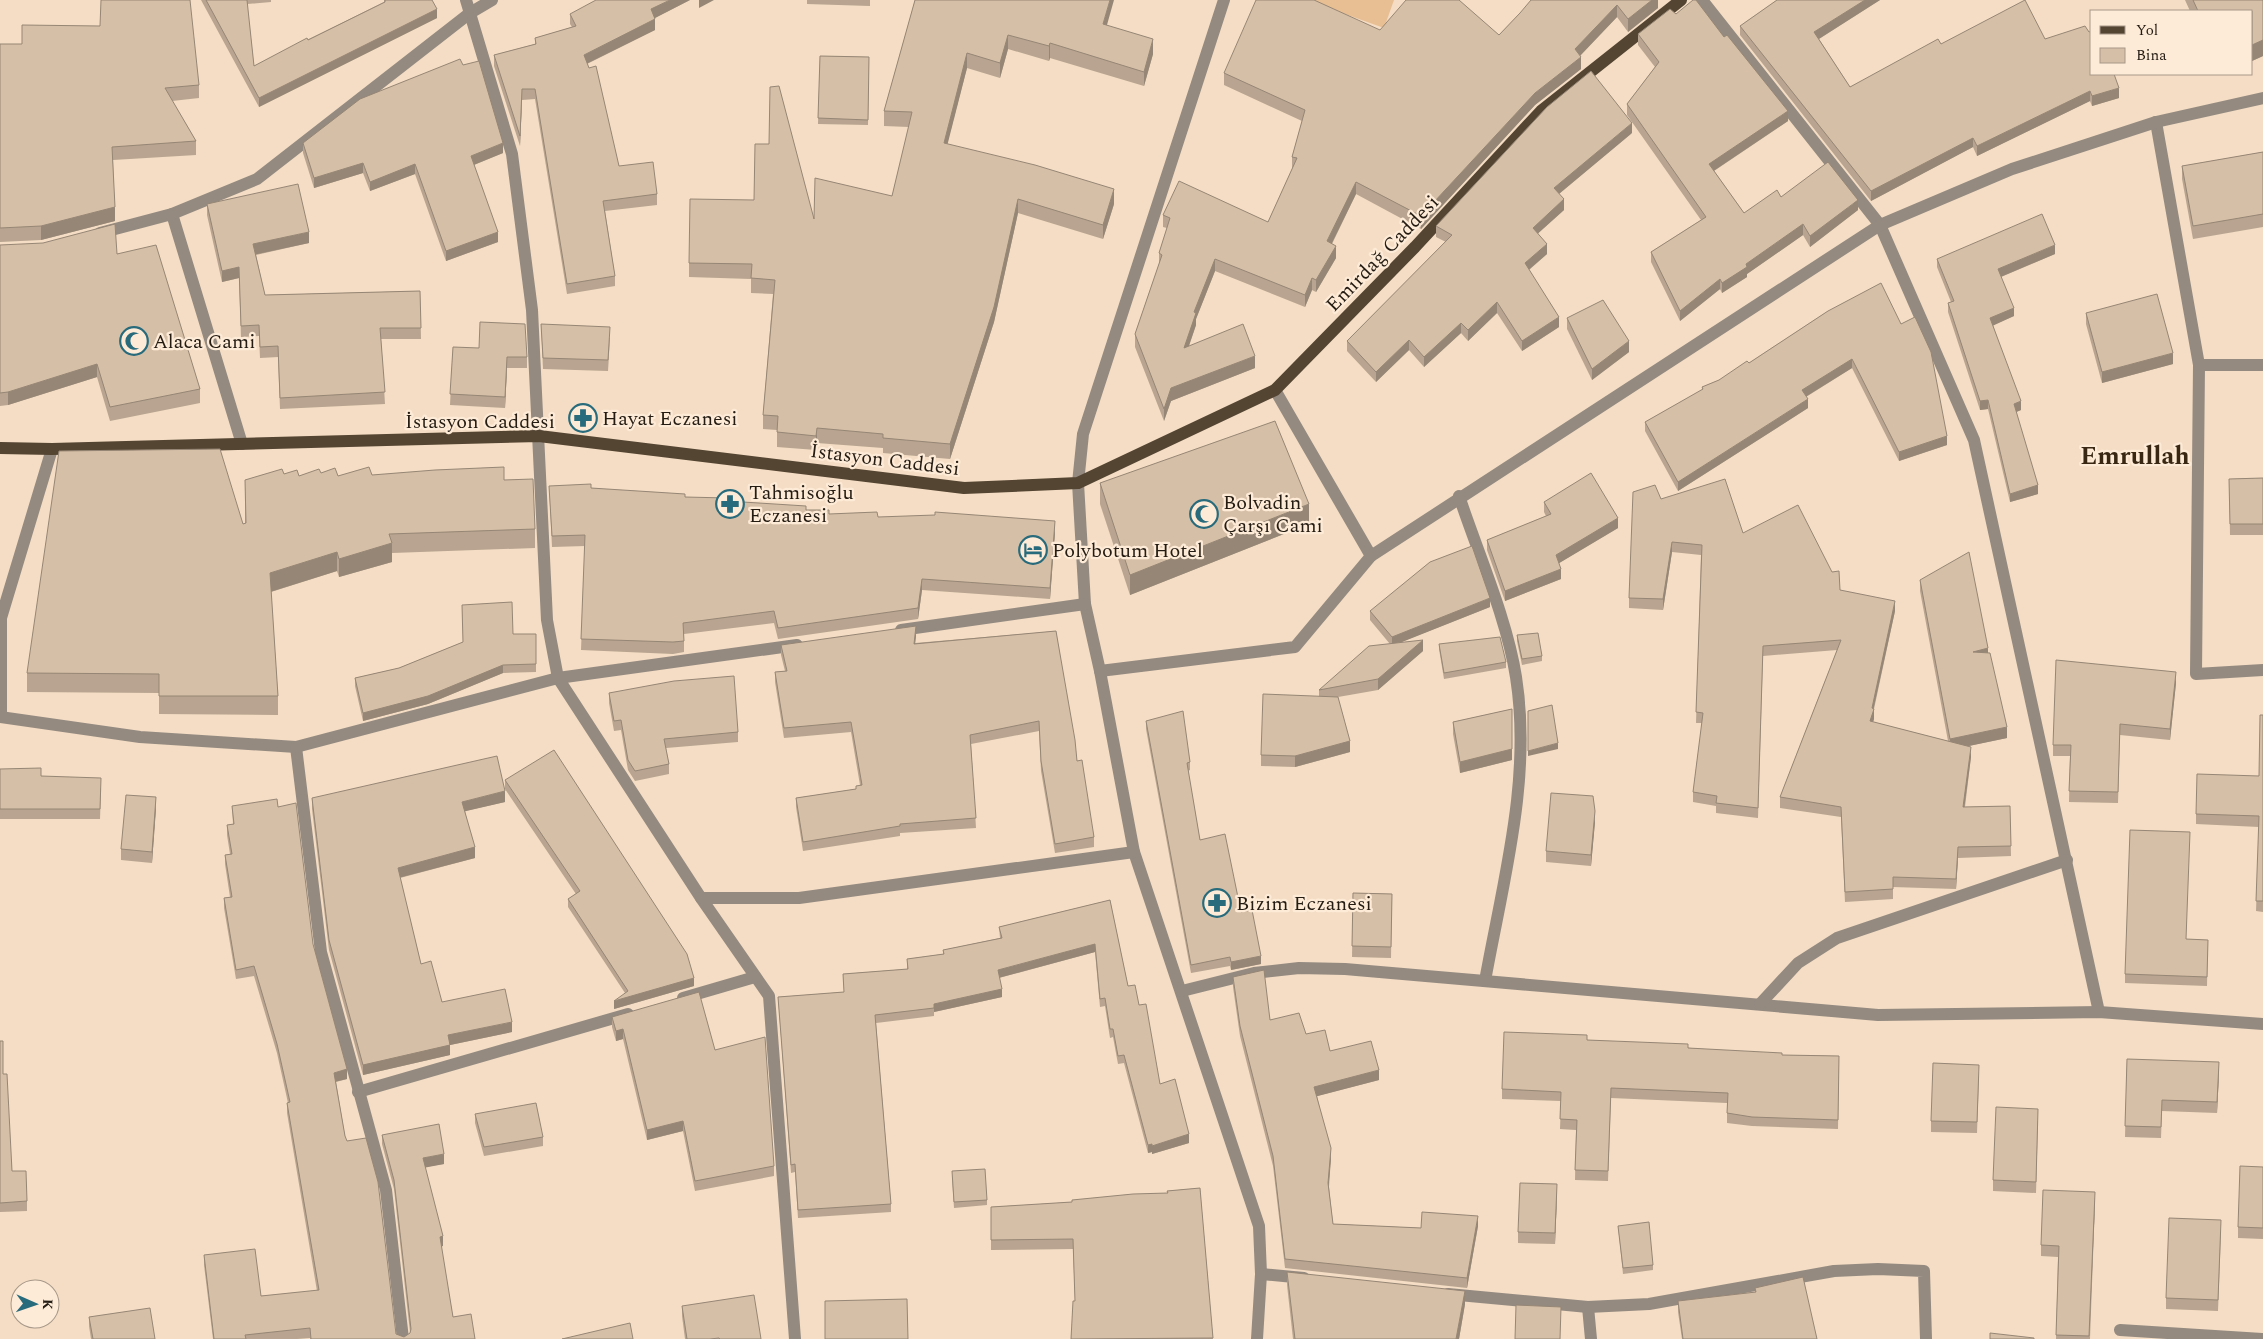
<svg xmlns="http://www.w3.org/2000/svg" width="2263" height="1339" viewBox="0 0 2263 1339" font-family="Spectral,serif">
	<rect width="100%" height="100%" fill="#f4ddc4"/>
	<path fill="#e8bf93" d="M1306,0H1394L1384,28Z"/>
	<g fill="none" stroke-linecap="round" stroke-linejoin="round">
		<g stroke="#948a80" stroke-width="12">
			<path d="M466,0L512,154L532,310L547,620L558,678L701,898L769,996L795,1339"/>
			<path d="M1224,0L1083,434L1078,483L1085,604L1100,671L1134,852L1259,1226L1261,1274L1257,1339"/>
			<path d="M1702,0L1880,225L1974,440L2099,1012"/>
			<path d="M2156,122L2199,365L2196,674L2263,670"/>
			<path d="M172,214L242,444"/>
			<path d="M100,233L172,214L257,179L470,13L492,0"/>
			<path d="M2199,365H2263"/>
			<path d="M1275,390L1371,556"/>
			<path d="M1459,496C1478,553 1507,619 1516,677C1532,779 1503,881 1485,981"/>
			<path d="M901,630L1085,604"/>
			<path d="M1100,671L1295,647L1371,556L1880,225L2012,169L2156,122L2263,98"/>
			<path d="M0,717L140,737L296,747L558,678L797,645"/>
			<path d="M1,717V618L52,449"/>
			<path d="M296,747L321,952L386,1190L403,1339"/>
			<path d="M701,898H799L1134,852"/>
			<path d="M1182,991L1254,973L1299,968L1345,969L1878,1015L2099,1012L2263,1024"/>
			<path d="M683,998L755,977"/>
			<path d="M1760,1004L1798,963L1837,938L2067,860"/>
			<path d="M358,1092L628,1014"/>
			<path d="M1261,1274L1304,1278"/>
			<path d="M1448,1294L1588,1307L1649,1304L1834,1271L1878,1269L1924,1271L1926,1339"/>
			<path d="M1588,1307L1591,1339"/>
			<path d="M2120,1330L2262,1339"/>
		</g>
		<path stroke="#544432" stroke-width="12" d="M0,448L52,449L539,436L964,488L1078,483L1275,390L1415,247L1541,111L1681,0"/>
	</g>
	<g fill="#b8a490">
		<path d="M201,0H271V2L247,4L254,66L384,2V0H432L437,18L259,107Z"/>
		<path d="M690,0L655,18V30L587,64L619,166L657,194V205L605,211L615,276V286L567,294L535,99L522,100L520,146L494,66V55L535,44V38L572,27L570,24V14Z"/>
		<path d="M807,0H870V6L807,4Z"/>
		<path d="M915,0L1107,25L1153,54L1144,86L1050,58L1049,61L1008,49L1000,78L967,68L947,144L1114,204L1103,239L1018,213L994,322L950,459L883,453V448L817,443L816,450L777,447V430L763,429V415L773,294L751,293V279L689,277V263L814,219L892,196L909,127L884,126V111Z"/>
		<path d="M1658,0V8L1628,32L1617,17L1580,56L1581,69L1535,105L1421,229L1356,194L1332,244L1336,258L1316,292L1312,290L1305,307L1215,271L1196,319V325L1189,346L1255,368L1171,401L1164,421L1135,347V334L1159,264V253L1167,228L1163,227V215L1268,222L1292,169V157L1302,121L1224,85V73L1380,30L1499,35L1520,13Z"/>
		<path d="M1777,0H1880L1819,39L1850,87L1941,44L2045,39L2119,98L2092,106L2090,101L1977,156L1973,147L1871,201L1740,35V26Z"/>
		<path d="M2185,0H2263V56L2252,61V11H2190Z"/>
		<path d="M1638,34L1788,121L1714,171L1744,213L1781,197L1858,210L1810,247L1803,235L1747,274V277L1722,293L1720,289L1680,321L1651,262V252L1701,220L1627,115V104L1655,67L1638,45Z"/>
		<path d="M0,44L199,85V98L172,101L196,141V155L113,160L115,221L41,240L0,242Z"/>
		<path d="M820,56L869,57L868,125L818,124Z"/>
		<path d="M1632,133L1559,194L1564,210L1538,233L1547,254L1529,270L1559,327L1522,351L1497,313L1468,341L1461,333L1424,367L1409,350L1376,382L1347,351V341L1446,242L1436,237V226Z"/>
		<path d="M303,143L503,153L474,165L498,242L446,261L415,174L370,191L363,173L314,188L303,153Z"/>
		<path d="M2263,152V227L2193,239L2182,179V166Z"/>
		<path d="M207,204L309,243L256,255L265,295L420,291L421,339H381L385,404L280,409L278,357L260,358L259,336L241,337L239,278L222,282L207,215Z"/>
		<path d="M0,245L117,254L200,389V403L110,421L97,377L8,405L0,406Z"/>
		<path d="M2055,254L2001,277L2014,316L1993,325L2021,410L2016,412L2038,494L2010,502L1988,409L1980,410L1948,312V303L1951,302L1937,267V259Z"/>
		<path d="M1828,311L1947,445L1899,461L1852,368L1806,397L1808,408L1678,491L1645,431V422L1702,390V387L1719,380L1749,363Z"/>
		<path d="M2086,313L2173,364L2102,383L2086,324Z"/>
		<path d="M1567,318L1629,352L1592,380L1567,329Z"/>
		<path d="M541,324L610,338L608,371L543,369Z"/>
		<path d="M453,347L527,357V368H507L505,408L450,405Z"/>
		<path d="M321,473L338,476L372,475L504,480L535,529V548L392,553V562L339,577L337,571L271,592L278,696V715L159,714V693L27,692V673L243,524L245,523V480L284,474L299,476Z"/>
		<path d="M2263,478V535H2230L2229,479Z"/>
		<path d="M1100,483L1309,524L1130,595L1100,504Z"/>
		<path d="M549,486L591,488L727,501L806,510L829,514L878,517L1055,532L1050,599L922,590L918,619L778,639L774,623L684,634V652L673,654L581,650L585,546L552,547Z"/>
		<path d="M1661,499L1743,533L1840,590L1895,611L1874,709V719L1873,722L1948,741L1920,591V580L1988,653L2007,738L1968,746L1971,757L1965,807L2010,806L2011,856L1958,858L1956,889L1893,887V899L1845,902L1841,817L1780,808V797L1837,650L1763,656L1758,818L1716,813V806L1693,802V792L1702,723H1696L1701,555L1672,552L1663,610L1629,608V598Z"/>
		<path d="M1544,502L1618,528L1559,563L1561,579L1505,601L1487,550V540L1546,516L1544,512Z"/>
		<path d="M462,605L513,634H536V672L503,673L428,704L363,721L355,686V678L399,668L463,642Z"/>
		<path d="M1490,607L1401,642L1423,651L1378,690L1338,697L1350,752L1295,767L1261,766V755L1319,696V690L1390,644L1370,620V611Z"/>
		<path d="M1056,631L1077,761L1094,837V847L1055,853L1041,771L1039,731L971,744L976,828L900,833V836L803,851L796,807V798L856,789L860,785L851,732L784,738L775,682V672L785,671L781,655V645L916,636L915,643Z"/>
		<path d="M1517,635L1542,656V661L1522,665L1517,641Z"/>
		<path d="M1439,644L1506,662V668L1444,679L1439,649Z"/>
		<path d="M2176,683L2170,740L2120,735L2118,803L2069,802L2070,756H2053V745Z"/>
		<path d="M609,693L738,732V742L666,748L669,764V774L635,781L628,770L621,730L614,731L609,703Z"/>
		<path d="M1512,709V760L1460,773L1453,734V722Z"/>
		<path d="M2263,715V912L2256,911L2259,827L2196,824V814L2259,776Z"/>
		<path d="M1146,721L1190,762V770L1188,771L1200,840L1241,912L1261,964L1231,970L1230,966L1191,973L1146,729Z"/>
		<path d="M0,769L101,788L100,819H0Z"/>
		<path d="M505,780L694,986L614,1009L625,993L568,907V899L576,894L505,789Z"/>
		<path d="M312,798L505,802L465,811L475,858L400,878L421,964L442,1002L512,1032L450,1045V1055L363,1075L329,950L312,809Z"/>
		<path d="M232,806L278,807L347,1079L336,1082L345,1136L396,1334L404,1337L410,1333V1332L394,1189L382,1144V1135L444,1164L425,1167L443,1246H441L453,1317L475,1339H310V1338L297,1339H213L204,1265V1255L261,1296L317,1291L287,1113V1103H288L277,1053L254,976L236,979L224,908V898L230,897L225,864V855L230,854L227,835V825L233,824Z"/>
		<path d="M156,808L152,863L121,860V849Z"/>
		<path d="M1595,822L1591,866L1546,862V851Z"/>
		<path d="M1353,893L1392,894L1391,958L1352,957Z"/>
		<path d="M1110,900L1128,986L1139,1005L1160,1084L1189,1143L1152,1154V1152L1148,1153L1124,1063L1118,1064L1113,1037L1110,1038L1105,1006L1100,1007L1095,952L999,978L1002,997L934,1012V1016L876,1023L891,1204V1212L798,1218L795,1172L791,1173L778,997L844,992L843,974L907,969V959L943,954V950L1000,938L999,927Z"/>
		<path d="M2187,939L2208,940L2207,986L2125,983V974Z"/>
		<path d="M1233,977L1270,1020L1306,1034L1330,1051L1379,1080L1317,1096L1331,1158L1329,1187L1333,1224L1421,1228L1478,1226L1467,1288L1285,1268L1273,1166L1240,1036L1233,987Z"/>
		<path d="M612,1017L715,1050L774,1166V1176L695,1191L683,1131L647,1140L623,1039L616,1041L612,1027Z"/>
		<path d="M1587,1040L1782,1055L1839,1056L1838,1129L1752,1126L1727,1123V1103L1611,1098L1608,1181L1575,1180L1576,1130L1560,1129L1561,1101L1502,1099V1089Z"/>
		<path d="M0,1041L12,1171L27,1201V1211L0,1212Z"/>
		<path d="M2127,1059L2219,1073L2217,1113L2162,1111L2161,1138L2125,1137Z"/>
		<path d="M1979,1076L1977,1133L1931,1132V1121Z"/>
		<path d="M475,1114L543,1137V1146L484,1156L475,1123Z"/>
		<path d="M2038,1120L2036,1193L1993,1191V1180Z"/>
		<path d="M2263,1167V1239L2238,1238V1227Z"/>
		<path d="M952,1177L987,1200V1205L954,1208Z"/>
		<path d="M1200,1188L1213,1339H1071L1075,1301L1073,1249L991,1250V1207L1072,1202L1167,1193V1191Z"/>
		<path d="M1557,1195L1555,1244L1518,1243V1232Z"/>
		<path d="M2095,1203L2090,1339H2056L2058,1257L2041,1256V1245Z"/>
		<path d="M1618,1226L1653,1265V1270L1623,1274Z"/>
		<path d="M2221,1232L2218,1311L2166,1309V1298Z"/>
		<path d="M1287,1272L1465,1304L1459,1339H1293L1287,1285Z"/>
		<path d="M1755,1288L1817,1339H1682L1678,1312V1301L1755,1292Z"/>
		<path d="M682,1306L761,1339H685L682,1316Z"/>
		<path d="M89,1317L155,1339H91L89,1326Z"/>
	</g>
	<g fill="#968675">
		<path d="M670,0H690L651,20V9Z"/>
		<path d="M699,0H714L699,8Z"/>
		<path d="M1110,0H1114L1103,39V24Z"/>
		<path d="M1652,0H1658V8L1628,32V19Z"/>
		<path d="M1865,0H1880L1814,42V32Z"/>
		<path d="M1617,5V17L1575,61V49Z"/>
		<path d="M437,9V18L259,107V98Z"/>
		<path d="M655,19V30L584,65V55Z"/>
		<path d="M1008,35V49L1000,78V63Z"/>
		<path d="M1153,39V54L1144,86V72Z"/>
		<path d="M2263,40V56L2252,61V45Z"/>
		<path d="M1050,43V58L1049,61V46Z"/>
		<path d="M967,53V68L944,158V143Z"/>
		<path d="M1581,57V69L1535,105L1421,229V216L1535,93Z"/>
		<path d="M2119,88V98L2092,106V96Z"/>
		<path d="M522,89V100L520,146V136Z"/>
		<path d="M2090,91V101L1977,156V146Z"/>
		<path d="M1788,111V121L1709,174V164Z"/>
		<path d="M1632,123V133L1554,198V188Z"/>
		<path d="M1973,138V147L1871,201V191Z"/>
		<path d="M503,143V153L471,166V156Z"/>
		<path d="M363,163V173L314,188V178Z"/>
		<path d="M415,164V174L370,191V182Z"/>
		<path d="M1356,182V194L1327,253V241Z"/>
		<path d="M1114,189V204L1103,239V225Z"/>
		<path d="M1018,199V213L994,322L950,459V444Z"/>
		<path d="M1564,199V210L1533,238V228Z"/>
		<path d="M1858,200V210L1810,247V236Z"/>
		<path d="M115,207V221L41,240V226Z"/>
		<path d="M1803,224V235L1747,274V277L1722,293V283L1746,264Z"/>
		<path d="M309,232V243L253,255V244Z"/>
		<path d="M498,232V242L446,261V251Z"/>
		<path d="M1547,244V254L1525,273V263Z"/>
		<path d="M2055,245V254L1998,278V269Z"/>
		<path d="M1336,246V258L1316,292V280Z"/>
		<path d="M1215,259V271L1196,319V325L1184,360V348L1194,312Z"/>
		<path d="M239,267V278L222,282V271Z"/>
		<path d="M1312,278V290L1305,307V295Z"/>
		<path d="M1720,279V289L1680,321V311Z"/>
		<path d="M1497,302V313L1468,341V330Z"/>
		<path d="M2014,308V316L1990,327V318Z"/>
		<path d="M1559,317V327L1522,351V341Z"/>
		<path d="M1461,323V333L1424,367V357Z"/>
		<path d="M1409,340V350L1376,382V372Z"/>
		<path d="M1629,341V352L1592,380V369Z"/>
		<path d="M2173,353V364L2102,383V372Z"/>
		<path d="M1255,356V368L1171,401L1164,421V409L1171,388Z"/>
		<path d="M507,357V368L505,408V397Z"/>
		<path d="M1852,359V368L1802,399V390Z"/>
		<path d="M97,364V377L8,405V392Z"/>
		<path d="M1808,399V408L1678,491V482Z"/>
		<path d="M1988,400V409L1980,410V401Z"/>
		<path d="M2021,401V410L2014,413V404Z"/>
		<path d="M817,428V443L816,450V436Z"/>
		<path d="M1947,436V445L1899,461V452Z"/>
		<path d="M2038,485V494L2010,502V494Z"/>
		<path d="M1309,504V524L1130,595V575Z"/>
		<path d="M1618,518V528L1556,565V555Z"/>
		<path d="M1055,521V532L1050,599V588Z"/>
		<path d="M1672,542V552L1663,610V599Z"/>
		<path d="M392,543V562L339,577V559Z"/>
		<path d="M337,552V571L270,592V573Z"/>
		<path d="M1561,569V579L1505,601V591Z"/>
		<path d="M922,579V590L918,619V608Z"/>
		<path d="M1490,598V607L1392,646V637Z"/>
		<path d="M1895,601V611L1873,711L1874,709V719L1870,731V721L1872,708Z"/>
		<path d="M916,626V636L914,653V644Z"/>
		<path d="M1423,640V651L1378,690V679Z"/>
		<path d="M1988,648V659L1973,652Z"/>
		<path d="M503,665V673L428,704L363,721V713Z"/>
		<path d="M2176,672V683L2170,740V729Z"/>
		<path d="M2007,727V738L1950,750V739Z"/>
		<path d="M1350,741V752L1295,767V756Z"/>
		<path d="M1558,743V749L1528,756V751Z"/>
		<path d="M1971,747V757L1963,817V807Z"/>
		<path d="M1512,749V760L1460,773V762Z"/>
		<path d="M505,791V802L462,812V802Z"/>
		<path d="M156,797V808L152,863V852Z"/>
		<path d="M1595,811V822L1591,866V855Z"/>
		<path d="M475,847V858L398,878V868Z"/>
		<path d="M1958,847V858L1956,889V879Z"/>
		<path d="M1095,944V952L998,978V970Z"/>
		<path d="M1261,956V964L1231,970V962Z"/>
		<path d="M694,978V986L614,1009V1001Z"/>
		<path d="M1002,989V997L934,1012V1004Z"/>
		<path d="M512,1022V1032L450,1045V1055L363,1075V1065L448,1035Z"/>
		<path d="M623,1029V1039L616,1041V1031Z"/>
		<path d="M2219,1062V1073L2217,1113V1102Z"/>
		<path d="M347,1069V1079L334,1082V1073Z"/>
		<path d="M1379,1070V1080L1314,1097V1087Z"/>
		<path d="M683,1121V1131L647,1140V1130Z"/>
		<path d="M1189,1134V1143L1152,1154V1146Z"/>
		<path d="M1152,1144V1152L1148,1153V1145Z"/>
		<path d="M1331,1148V1158L1328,1193V1183Z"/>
		<path d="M444,1154V1164L423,1168V1158Z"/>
		<path d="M1557,1184V1195L1555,1244V1233Z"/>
		<path d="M2095,1192V1203L2089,1339Z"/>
		<path d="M1478,1216V1226L1467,1288V1278Z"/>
		<path d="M443,1236V1246L440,1247V1237Z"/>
		<path d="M1465,1291V1304L1459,1339H1456Z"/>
	</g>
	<g fill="#d6bfa7" stroke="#968675">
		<path d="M101,0H190L199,85L165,88L196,141L112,147L115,207L41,226L0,228V44H22V25L100,26Z"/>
		<path d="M206,0H247L254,66L307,38L308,40L385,2V0H432L437,9L259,98Z"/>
		<path d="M596,0H670L651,9L655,19L584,55L589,68L596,66L619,166L653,162L657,194L603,201L615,276L567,284L535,89H522L520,136L494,55L536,44L535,38L576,26L570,14Z"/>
		<path d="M915,0H1110L1103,24L1153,39L1144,72L1050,43L1049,46L1008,35L1000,63L967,53L944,143L1035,165L1114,189L1103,225L1018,199L994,307L950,444L883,438V434L817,428L816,436L777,432L778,416L763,415L775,280L751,278L752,264L689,263L690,199L754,200L755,144H769L770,87L779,86L814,219L815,178L892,196L912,112L884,111Z"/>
		<path d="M1256,0H1314L1380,30L1406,0H1459L1499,35L1520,13L1531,0H1652L1628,19L1617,5L1575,49L1581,57L1535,93L1421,216L1356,182L1327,241L1336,246L1316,280L1312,278L1305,295L1215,259L1194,312L1196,313L1184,348L1243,324L1255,356L1171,388L1164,409L1135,334L1162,255L1159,253L1170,218L1163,215L1179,181L1268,222L1297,158L1292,157L1305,110L1224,73Z"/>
		<path d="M1693,0H1696L1724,37L1727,35L1788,111L1709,164L1744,213L1777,190L1781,197L1828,162L1858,200L1810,236L1803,224L1746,264L1747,267L1722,283L1720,279L1680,311L1651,252L1706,217L1627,104L1659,62L1638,34L1670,9L1676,14Z"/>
		<path d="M1777,0H1865L1814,32L1850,87L1938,39L1941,44L2025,0L2045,39L2085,26L2089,32L2092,31V74H2114L2119,88L2092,96L2090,91L1977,146L1973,138L1871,191L1740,26Z"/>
		<path d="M2193,0H2263V40L2252,45V11H2198Z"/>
		<path d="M820,56L869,57L868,120L818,118Z"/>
		<path d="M460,59L463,65L479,61L503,143L471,156L498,232L446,251L415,164L370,182L363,163L314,178L303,143L360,99Z"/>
		<path d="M1591,71L1632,123L1554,188L1564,199L1533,228L1547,244L1525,263L1559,317L1522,341L1497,302L1468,330L1461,323L1424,357L1409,340L1376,372L1347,341L1452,235L1436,226L1547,107Z"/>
		<path d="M2263,152V214L2193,226L2182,166Z"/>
		<path d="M298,184L309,232L253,244L265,295L420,291L421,328H380L385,392L280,398L278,346L260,347L259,325L241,326L239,267L222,271L207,204Z"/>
		<path d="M2042,214L2055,245L1998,269L2014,308L1990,318L2021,401L2014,404L2038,485L2010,494L1988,400L1980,401L1948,303L1954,301L1937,259Z"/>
		<path d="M115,224L117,254L156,245L200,389L110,407L97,364L8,392L0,393V245L43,243Z"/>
		<path d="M1881,283L1901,324L1915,317L1931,352L1947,436L1899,452L1852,359L1802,390L1808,399L1678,482L1645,422L1703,389L1702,387L1719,380L1747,361L1749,363L1828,311Z"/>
		<path d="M2157,294L2173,353L2102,372L2086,313Z"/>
		<path d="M1603,300L1629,341L1592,369L1567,318Z"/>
		<path d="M480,322L525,324L527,357H507L505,397L450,394L453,347L479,348Z"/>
		<path d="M541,324L610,327L608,360L543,358Z"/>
		<path d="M1275,421L1309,504L1130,575L1100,483Z"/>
		<path d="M220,449L243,524L246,523L245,480L282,469L284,474L297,470L299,476L319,469L321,473L335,468L338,476L369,467L372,475L435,470L504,467V480L533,479L535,529L389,534L392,543L339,559L337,552L270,573L278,696H159V674L27,673L59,451Z"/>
		<path d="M1591,473L1618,518L1556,555L1561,569L1505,591L1487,540L1551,514L1544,502Z"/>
		<path d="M2263,478V524H2230L2229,479Z"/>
		<path d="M1725,479L1743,533L1798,505L1832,572L1839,571L1840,590L1895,601L1872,708L1874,709L1870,721L1971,747L1963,807L2010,806L2011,846L1958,847L1956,879L1893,877V889L1845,892L1841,807L1780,797L1841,640L1763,646L1758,808L1716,803L1717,796L1693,792L1703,713L1696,712L1702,545L1672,542L1663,599L1629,598L1633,492L1655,485L1661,499Z"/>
		<path d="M591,484V488L685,494V497L727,498V501L806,506V510H829V514L877,512L878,517L935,515V512L1055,521L1050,588L922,579L918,608L778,628L774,611L683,623L684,641L673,642L581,639L585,535L552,536L549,486Z"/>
		<path d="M1472,546L1490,598L1392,637L1370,611L1430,562Z"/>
		<path d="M1969,552L1988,648L1973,652L1990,653L2007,727L1950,739L1920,580Z"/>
		<path d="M512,602L513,634H536V664L503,665L428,696L363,713L355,678L399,668L463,642L462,605Z"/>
		<path d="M916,626L914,644L1056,631L1075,740L1077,761L1082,760L1094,837L1055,844L1041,761L1039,721L970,735L976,818L900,824V826L803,842L796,798L856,789V786L862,785L851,722L784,728L775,672L787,671L781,645Z"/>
		<path d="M1538,633L1542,656L1522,659L1517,635Z"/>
		<path d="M1500,637L1506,662L1444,673L1439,644Z"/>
		<path d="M1423,640L1378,679L1319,690L1369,646Z"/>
		<path d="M2056,660L2176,672L2170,729L2120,724L2118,792L2069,791L2071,745H2053Z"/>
		<path d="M734,676L738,732L664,739L669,764L635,771L628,760L621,720L614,721L609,693L674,681Z"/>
		<path d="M1263,694L1338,697L1350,741L1295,756L1261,755Z"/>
		<path d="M1552,705L1558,743L1528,751V711Z"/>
		<path d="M1512,709V749L1460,762L1453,722Z"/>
		<path d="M1183,711L1190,762L1187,763L1200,840L1225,834L1241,912L1252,910L1261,956L1231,962L1230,957L1191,965L1146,721Z"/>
		<path d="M2260,715H2263V901H2256L2259,816L2196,814L2197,774L2259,776Z"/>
		<path d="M554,750L687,954L694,978L614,1001L628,991L568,899L580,891L505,780Z"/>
		<path d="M497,756L505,791L462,802L475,847L398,868L421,964L431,961L442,1002L505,989L512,1022L448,1035L450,1045L363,1065L329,940L312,798Z"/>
		<path d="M41,768V776L101,778L100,809H0V769Z"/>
		<path d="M1551,793L1593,796L1595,811L1591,855L1546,851Z"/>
		<path d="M126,795L156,797L152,852L121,849Z"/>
		<path d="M277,799L278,807L296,803L313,944L347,1069L334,1073L345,1136L347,1141L366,1138L378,1182L396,1334L404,1337L410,1333L411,1329L394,1180L382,1135L439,1124L444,1154L423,1158L443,1236L440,1237L453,1317L471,1314L475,1339H311L310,1328L245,1335L246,1339H214L204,1255L255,1249L261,1296L319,1290L287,1103L290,1102L277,1044L254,966L236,970L224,898L232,897L225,855L232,854L227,825L234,824L232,806Z"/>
		<path d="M2130,830L2190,832L2186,939L2208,940L2207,977L2125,974Z"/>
		<path d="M1353,893L1392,894L1391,947L1352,946Z"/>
		<path d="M1110,900L1128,986L1135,985L1139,1005L1146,1004L1160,1084L1175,1079L1189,1134L1152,1146V1144L1148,1145L1124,1055L1118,1056L1113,1029H1110L1105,998L1100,999L1095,944L998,970L1002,989L934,1004V1008L875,1015L891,1204L798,1210L795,1164L791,1165L778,997L844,992L843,974L908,969L907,959L944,954L943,950L1002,938L999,927Z"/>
		<path d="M1264,970L1270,1020L1299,1013L1306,1034L1325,1030L1330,1051L1371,1041L1379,1070L1314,1087L1331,1148L1328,1183L1333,1224L1421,1228L1422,1212L1478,1216L1467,1278L1285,1259L1273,1156L1240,1026L1233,977Z"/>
		<path d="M699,992L715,1050L765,1037L774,1166L695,1181L683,1121L647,1130L623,1029L616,1031L612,1017Z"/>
		<path d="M1504,1032L1587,1035V1040L1688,1044V1048L1782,1053V1055L1839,1056L1838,1120L1752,1117L1727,1113L1728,1093L1611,1088L1608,1171L1575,1170L1577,1120L1560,1119L1561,1092L1502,1089Z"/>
		<path d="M0,1041H3V1074H7L12,1171H26L27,1201L0,1203Z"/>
		<path d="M2127,1059L2219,1062L2217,1102L2162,1100L2161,1127L2125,1126Z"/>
		<path d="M1933,1063L1979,1065L1977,1122L1931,1121Z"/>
		<path d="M536,1103L543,1137L484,1147L475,1114Z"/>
		<path d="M1996,1107L2038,1109L2036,1182L1993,1180Z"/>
		<path d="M2240,1166L2263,1167V1228L2238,1227Z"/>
		<path d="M985,1169L987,1200L954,1202L952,1171Z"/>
		<path d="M1520,1183L1557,1184L1555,1233L1518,1232Z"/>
		<path d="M1200,1188L1213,1338L1071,1339L1073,1301H1075L1073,1239L991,1240V1207L1072,1202V1200L1133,1194L1168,1193L1167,1191Z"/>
		<path d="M2043,1190L2095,1192L2089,1336L2056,1335L2059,1246L2041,1245Z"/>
		<path d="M2169,1218L2221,1220L2218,1300L2166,1298Z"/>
		<path d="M1649,1222L1653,1265L1623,1268L1618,1226Z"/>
		<path d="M1287,1272L1465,1291L1456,1339H1295Z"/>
		<path d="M1803,1277L1817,1339H1683L1678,1301L1756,1292L1755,1288Z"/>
		<path d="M754,1295L761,1339H720L719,1338L710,1339H687L682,1306Z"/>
		<path d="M907,1299L908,1339H825V1301Z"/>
		<path d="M1516,1305L1561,1307L1560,1339H1515Z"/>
		<path d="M150,1308L155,1339H93L89,1317Z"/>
		<path d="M630,1323L633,1339H562Z"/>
		<path d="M1990,1333L2034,1338V1339H1990Z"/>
	</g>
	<defs>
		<symbol id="mosque-ring" viewBox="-11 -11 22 22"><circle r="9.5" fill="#feebd7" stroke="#276b7c" stroke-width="1.5"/><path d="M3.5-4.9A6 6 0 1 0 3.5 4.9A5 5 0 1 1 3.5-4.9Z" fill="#276b7c"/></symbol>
		<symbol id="pharmacy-ring" viewBox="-11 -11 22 22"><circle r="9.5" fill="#feebd7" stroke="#276b7c" stroke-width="1.5"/><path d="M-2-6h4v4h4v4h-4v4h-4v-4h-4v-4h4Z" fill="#276b7c"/></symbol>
		<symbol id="hotel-ring" viewBox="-11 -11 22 22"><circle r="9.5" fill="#feebd7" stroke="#276b7c" stroke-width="1.5"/><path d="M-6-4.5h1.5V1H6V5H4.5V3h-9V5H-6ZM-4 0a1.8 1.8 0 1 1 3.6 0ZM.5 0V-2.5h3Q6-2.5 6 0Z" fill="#276b7c"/></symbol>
	</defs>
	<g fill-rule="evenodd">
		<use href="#mosque-ring" x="118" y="325" width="32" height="32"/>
		<use href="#pharmacy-ring" x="567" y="402" width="32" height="32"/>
		<use href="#pharmacy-ring" x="714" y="488" width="32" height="32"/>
		<use href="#mosque-ring" x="1188" y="498" width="32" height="32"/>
		<use href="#hotel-ring" x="1017" y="534" width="32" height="32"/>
		<use href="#pharmacy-ring" x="1201" y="887" width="32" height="32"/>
	</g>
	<g text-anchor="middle" stroke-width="4.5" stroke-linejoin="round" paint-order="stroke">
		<g font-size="20" fill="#241c13" stroke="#feebd7">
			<text transform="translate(1382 253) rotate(-46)" y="7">Emirdağ Caddesi</text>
			<text x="480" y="428">İstasyon Caddesi</text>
			<text transform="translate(885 459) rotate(7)" y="7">İstasyon Caddesi</text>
		</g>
		<g font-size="20" fill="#241c13" stroke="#feebd7" text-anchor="start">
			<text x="153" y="348">Alaca Cami</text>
			<text x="602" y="425">Hayat Eczanesi</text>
			<text x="749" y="499">Tahmisoğlu<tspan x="749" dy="23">Eczanesi</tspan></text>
			<text x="1223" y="509">Bolvadin<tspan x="1223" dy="23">Çarşı Cami</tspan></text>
			<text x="1052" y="557">Polybotum Hotel</text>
			<text x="1236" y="910">Bizim Eczanesi</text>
		</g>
		<g font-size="25" font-weight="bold" fill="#392713" stroke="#feebd7">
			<text x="2135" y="464">Emrullah</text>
		</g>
	</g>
	<rect x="2090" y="10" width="162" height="65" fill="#feebd7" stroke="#a79889"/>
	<rect x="2100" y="26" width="25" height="8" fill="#544432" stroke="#a79889"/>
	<text x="2136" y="35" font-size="15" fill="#241c13">Yol</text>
	<rect x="2100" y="48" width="25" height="15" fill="#d6bfa7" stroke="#a79889"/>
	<text x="2136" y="60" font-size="15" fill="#241c13">Bina</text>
	<g transform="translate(35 1304) rotate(92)"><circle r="24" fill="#feebd7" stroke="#a79889"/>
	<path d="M0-4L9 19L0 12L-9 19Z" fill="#276b7c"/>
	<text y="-8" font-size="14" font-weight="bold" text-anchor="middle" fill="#241c13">K</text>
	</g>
</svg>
